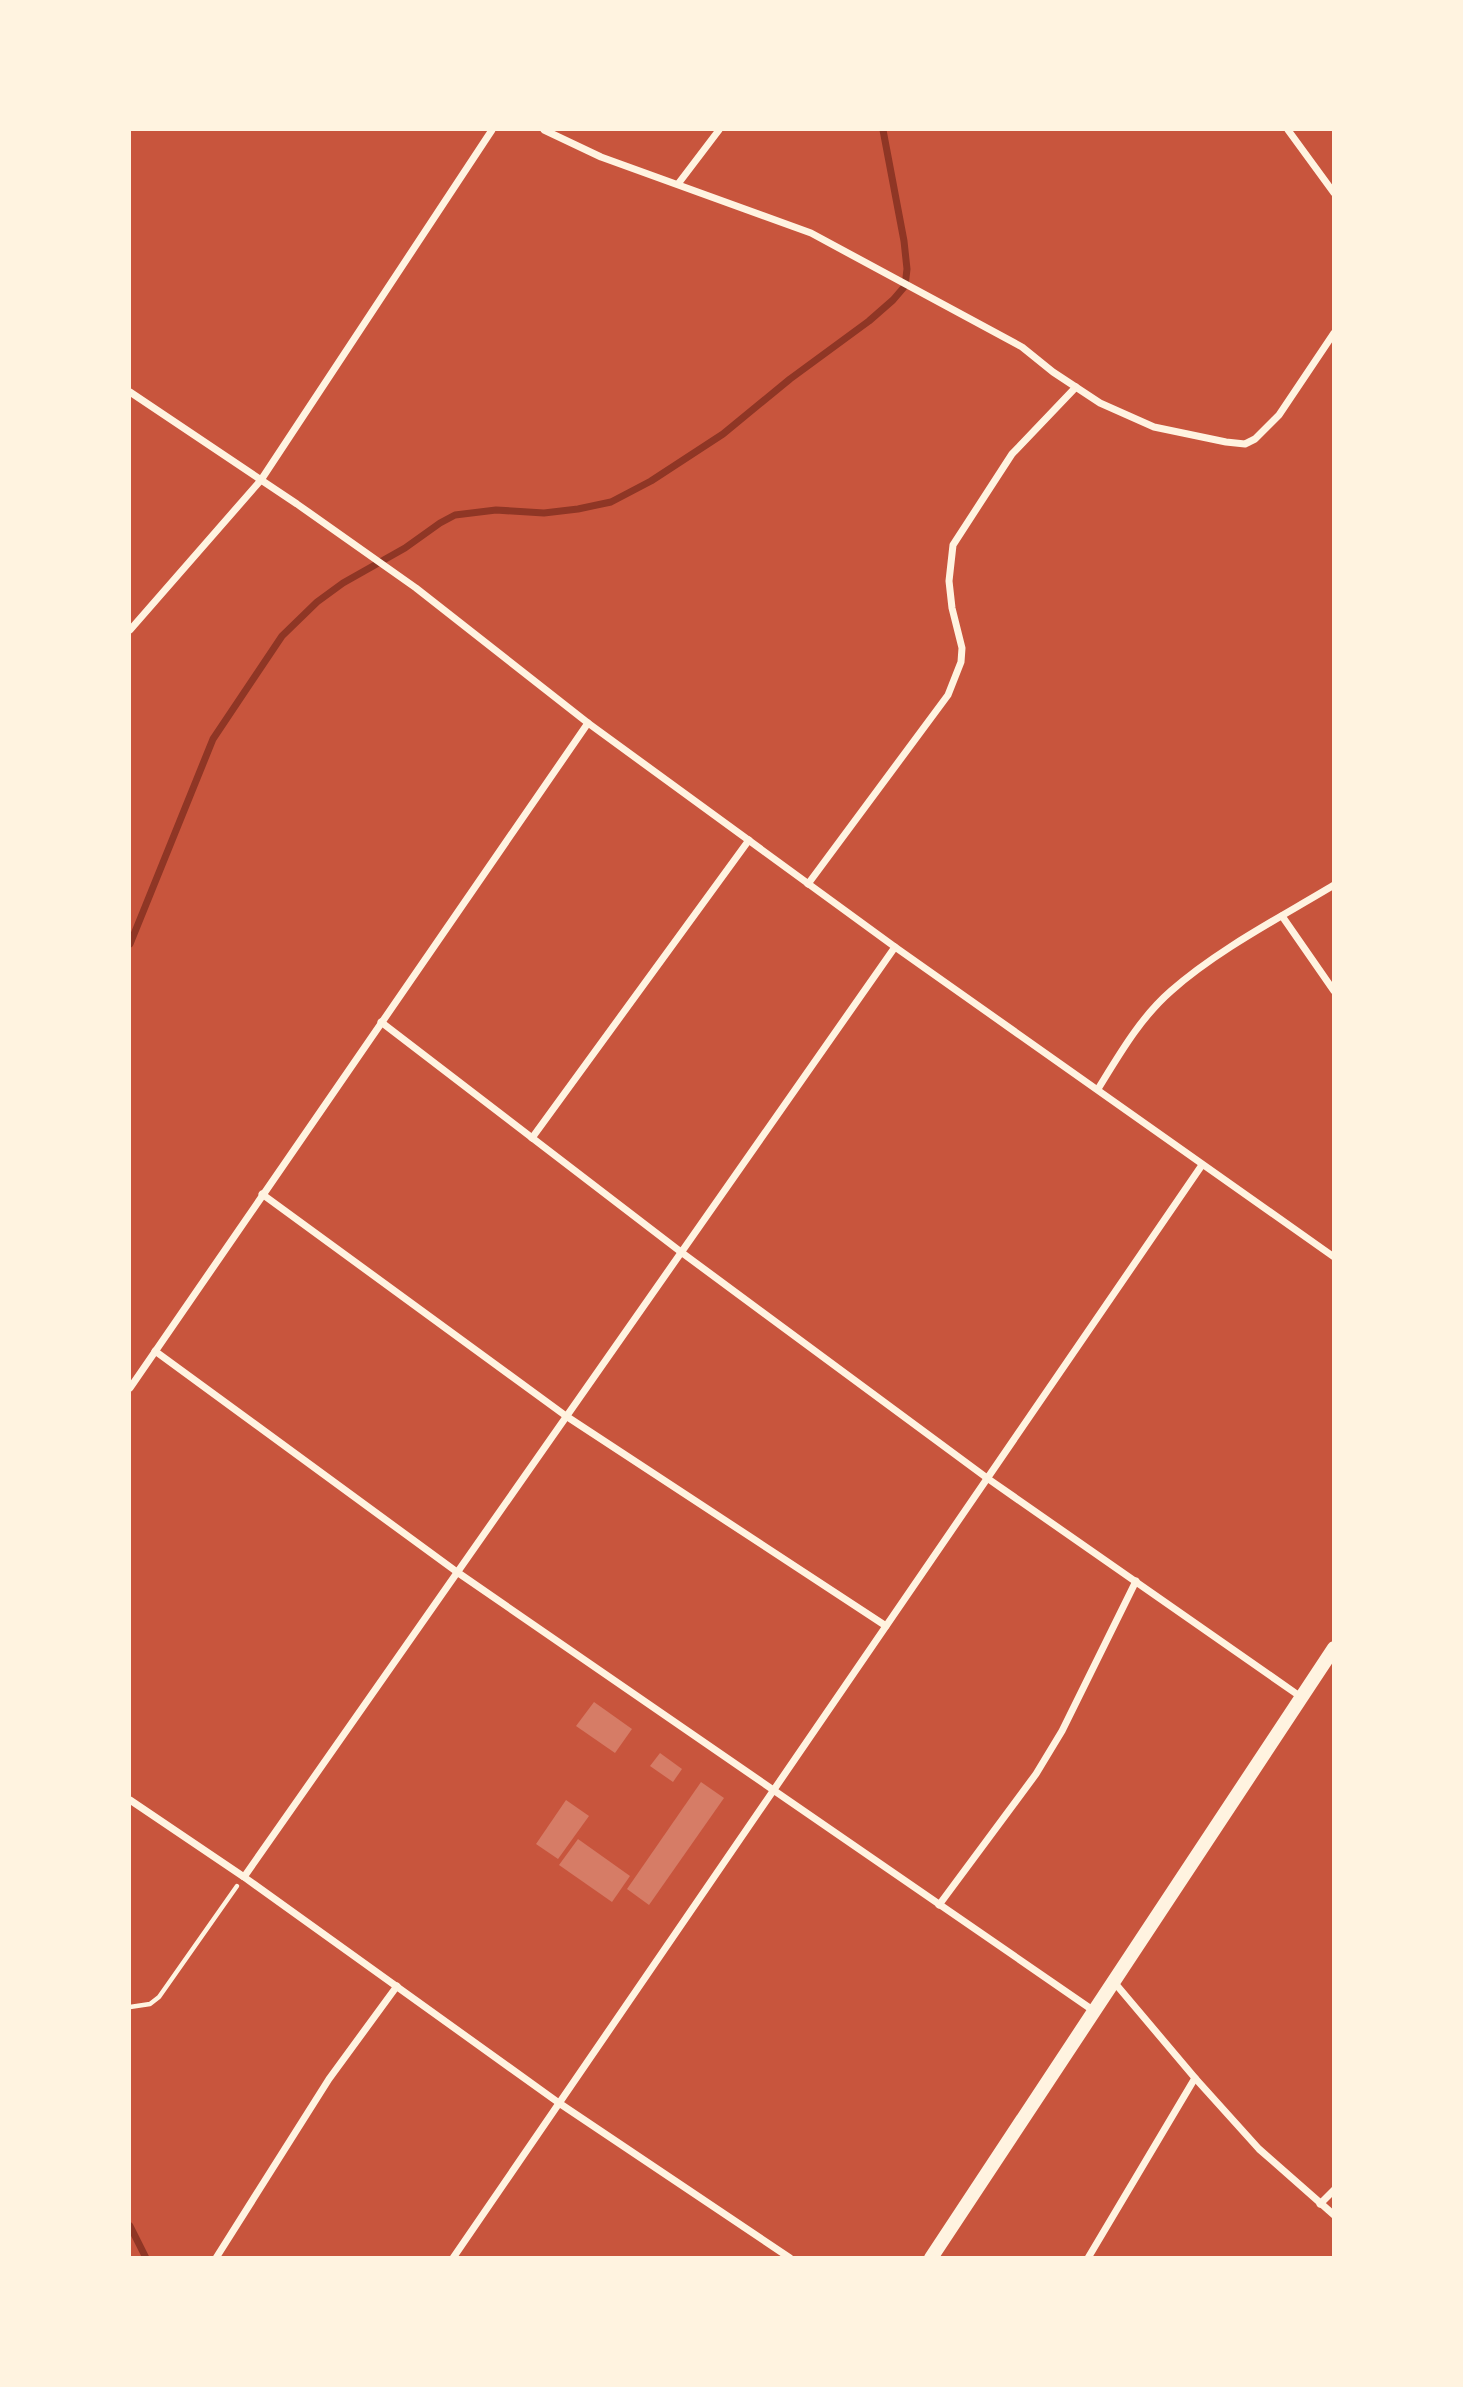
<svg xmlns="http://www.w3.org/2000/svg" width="1463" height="2387" viewBox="0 0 1463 2387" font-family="Barlow,sans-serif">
	<rect width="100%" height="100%" fill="#c8553d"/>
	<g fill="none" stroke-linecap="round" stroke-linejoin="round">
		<g stroke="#8f3625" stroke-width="7">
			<path d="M130,944L213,739L282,636L317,602L343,583L405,548L440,523L455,515L496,510L544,513L578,509L611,502L651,481L723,434L790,379L869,321L893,300L905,286L907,269L904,241L883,130"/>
			<path d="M130,2226L146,2258"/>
		</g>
	</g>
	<g fill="#d67c66">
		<path d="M594,1702L632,1729L615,1753L576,1726Z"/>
		<path d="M660,1753L682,1769L673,1782L650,1766Z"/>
		<path d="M701,1782L724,1798L649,1905L627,1889Z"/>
		<path d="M566,1800L589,1816L558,1859L536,1844Z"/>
		<path d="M578,1839L630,1876L612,1902L559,1865Z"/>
	</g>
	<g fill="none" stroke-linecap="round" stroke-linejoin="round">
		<path stroke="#fff3e0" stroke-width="4.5" d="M130,2007L150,2004L159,1997L237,1886"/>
		<g stroke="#fff3e0" stroke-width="7">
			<path d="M544,130L601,157L811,233L1022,347L1053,372L1100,403L1154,427L1226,442L1245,444L1255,439L1279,415L1334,333"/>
			<path d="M1288,130L1334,193"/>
			<path d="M678,184L719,130"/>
			<path d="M130,392L297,504L416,588L588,723L895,947L1334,1257"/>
			<path d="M130,630L261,480L492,130"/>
			<path d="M808,884L948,695L961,662L962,648L952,608L949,581L953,545L1012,454L1076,387"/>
			<path d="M1282,916L1334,991"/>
			<path d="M381,1022L681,1252L987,1478L1301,1697"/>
			<path d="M1098,1089C1119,1055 1140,1018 1171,991C1217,950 1281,917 1334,885"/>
			<path d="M532,1138L749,840"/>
			<path d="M262,1194L566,1416L886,1626"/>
			<path d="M155,1351L457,1572L1094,2011"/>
			<path d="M130,1388L588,723"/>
			<path d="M130,1800L244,1877L559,2103L790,2258"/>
			<path d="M244,1877L895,947"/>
			<path d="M939,1905L1036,1774L1062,1731L1136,1581"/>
			<path d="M1114,1982L1195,2078L1259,2149L1334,2215"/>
			<path d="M1320,2204L1334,2190"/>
			<path d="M216,2258L329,2079L397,1986"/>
			<path d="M453,2258L1202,1165"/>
			<path d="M1088,2258L1195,2078"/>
		</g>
		<path stroke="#fff3e0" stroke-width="14" d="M931,2258L1334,1648"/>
	</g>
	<rect width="1463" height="2387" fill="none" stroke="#fff3e0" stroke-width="262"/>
</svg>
